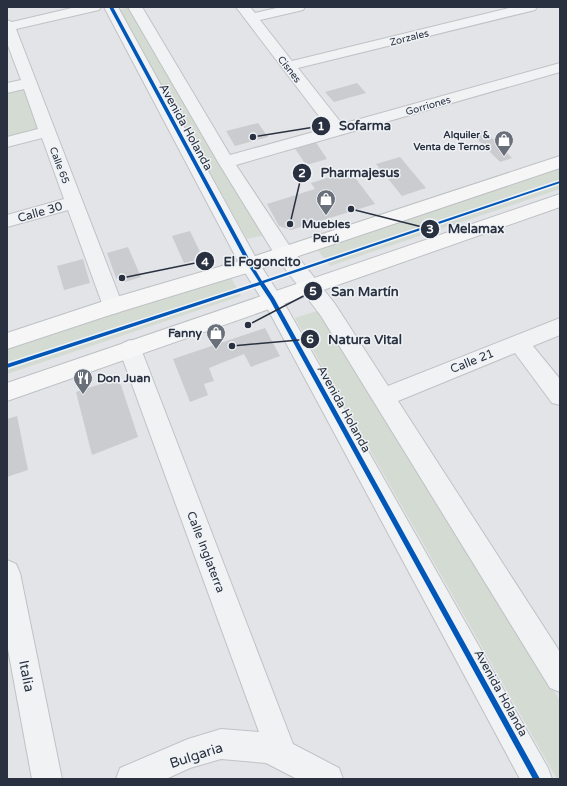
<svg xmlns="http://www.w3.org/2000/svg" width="567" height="786" viewBox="0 0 567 786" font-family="'Varela Round',sans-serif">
	<rect width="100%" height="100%" fill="#e2e4e7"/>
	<g fill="#d3dbd3">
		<path d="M132,7L265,235L247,239L119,10Z"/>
		<path d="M24,88L40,131L7,139V92Z"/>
		<path d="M560,168V189L330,266L316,248Z"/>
		<path d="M230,276L241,296L7,374V349Z"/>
		<path d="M323,309L560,701V779H557L295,318Z"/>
	</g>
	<g fill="#cbcccf">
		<path d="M357,83L366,93L334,102L325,92Z"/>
		<path d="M258,123L268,137L235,146L226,131Z"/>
		<path d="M484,130L512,158L500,162L472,134Z"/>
		<path d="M315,141L327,159L306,165L294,147Z"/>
		<path d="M400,157L426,188L402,196L376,164Z"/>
		<path d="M350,171L375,204L291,230L279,226L267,204L315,189L311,183Z"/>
		<path d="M190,231L203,258L184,263L172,236Z"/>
		<path d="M128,247L141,277L125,282L116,278L107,253Z"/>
		<path d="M83,259L90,283L64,290L57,266Z"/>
		<path d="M265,328L280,356L251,367L244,354L209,368L214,381L204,384L208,395L190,402L173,359Z"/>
		<path d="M113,380L121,385L138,437L92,455L76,392Z"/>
		<path d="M17,416L28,470L7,477V419Z"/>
	</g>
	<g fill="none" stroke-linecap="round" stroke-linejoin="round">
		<defs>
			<g id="minor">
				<path d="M76,7H101L99,10L16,29L123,306L120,312L113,314L106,312L103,306L68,210L7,227V215L64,199L42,138L7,147V137L38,129L24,89L7,93V83L21,80L7,43V20L12,22Z"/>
				<path d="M104,7H118L257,260L279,294L548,768L552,779H520L265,304L240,265Z"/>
				<path d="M128,7H142L230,155L328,128L236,7H250L255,13L281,7H305L303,10L260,20L292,61L513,7H537L535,10L298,68L342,124L560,63V72L236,165L291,248L335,304L388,386L560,318V335L533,346L560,379V405L552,403L515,353L398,401L560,652V692L550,688L321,316L277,258L218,162Z"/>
				<path d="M130,340L137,343L141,349L293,744L339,768L343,779H297L266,763L221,759L190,768L166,779H116L120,768L188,739L221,729L259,732L119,349L123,343Z"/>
				<path d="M7,560L16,564L20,573L62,779H32L7,644Z"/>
			</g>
			<g id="major">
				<path d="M560,156V168L257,270L116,313L7,349V333L113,298L246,259Z"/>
				<path d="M560,194V207L7,401V383Z"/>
			</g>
		</defs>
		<use href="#minor" stroke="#c0c2c5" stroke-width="2"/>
		<use href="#major" stroke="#bec1c5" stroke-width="2"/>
		<use href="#minor" fill="#f1f2f4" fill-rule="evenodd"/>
		<use href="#major" fill="#f6f6f6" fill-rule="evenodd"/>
		<defs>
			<path id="cycleway" d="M109,7H113L252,264L262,281L560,181V183L264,283L274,298L540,779H533L270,300L260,285L7,368V364L259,282L248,265Z"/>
		</defs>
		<use href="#cycleway" stroke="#f0f3f6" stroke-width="3"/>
		<use href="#cycleway" fill="#0057b8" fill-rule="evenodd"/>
	</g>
	<defs>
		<symbol id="shop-pin" viewBox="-11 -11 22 30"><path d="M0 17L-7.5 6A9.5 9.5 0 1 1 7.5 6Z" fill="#6a707a" stroke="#f0f3f6"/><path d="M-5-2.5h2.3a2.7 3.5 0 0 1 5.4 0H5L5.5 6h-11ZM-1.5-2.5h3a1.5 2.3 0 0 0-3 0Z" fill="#fff"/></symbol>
		<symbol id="restaurant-pin" viewBox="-11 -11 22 30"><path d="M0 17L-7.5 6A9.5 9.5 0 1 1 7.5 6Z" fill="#6a707a" stroke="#f0f3f6"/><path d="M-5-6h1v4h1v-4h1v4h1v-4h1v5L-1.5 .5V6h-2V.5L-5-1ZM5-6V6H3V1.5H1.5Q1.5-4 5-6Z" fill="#fff"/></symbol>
	</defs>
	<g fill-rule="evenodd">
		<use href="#shop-pin" x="493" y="129" width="22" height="30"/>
		<use href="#shop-pin" x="315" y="188" width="22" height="30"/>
		<use href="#shop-pin" x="205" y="322" width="22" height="30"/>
		<use href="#restaurant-pin" x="72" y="367" width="22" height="30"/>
	</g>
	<g text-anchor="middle" stroke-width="3" stroke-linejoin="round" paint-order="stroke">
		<g font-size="10" fill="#293140" stroke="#f0f3f6">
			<text transform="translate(409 37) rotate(-14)" y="4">Zorzales</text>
			<text transform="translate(290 69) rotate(52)" y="4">Cisnes</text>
			<text transform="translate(428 105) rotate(-16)" y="4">Gorriones</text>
			<text transform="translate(60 165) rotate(69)" y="4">Calle 65</text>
		</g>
		<g font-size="10" font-weight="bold" fill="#293140" stroke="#f0f3f6" text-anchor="end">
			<text x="490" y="138">Alquiler &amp;<tspan x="490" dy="12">Venta de Ternos</tspan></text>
		</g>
		<g font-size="12" fill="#293140" stroke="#f0f3f6">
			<text transform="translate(186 127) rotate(61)" y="4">Avenida Holanda</text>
			<text transform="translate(40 212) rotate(-16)" y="4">Calle 30</text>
			<text transform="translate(472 361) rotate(-22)" y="4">Calle 21</text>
			<text transform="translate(344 409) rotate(61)" y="4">Avenida Holanda</text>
			<text transform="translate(206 552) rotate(69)" y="4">Calle Inglaterra</text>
			<text transform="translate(501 693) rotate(61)" y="4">Avenida Holanda</text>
		</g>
		<g font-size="12" font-weight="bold" fill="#293140" stroke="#f0f3f6">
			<text x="326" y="228">Muebles<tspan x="326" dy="14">Perú</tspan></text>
			<text x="202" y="337" text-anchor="end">Fanny</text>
			<text x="97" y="382" text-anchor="start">Don Juan</text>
		</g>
		<g font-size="14" fill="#293140" stroke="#f0f3f6">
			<text transform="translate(27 676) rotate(79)" y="5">Italia</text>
			<text transform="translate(196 755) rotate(-18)" y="5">Bulgaria</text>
		</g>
	</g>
	<path fill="none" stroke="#293140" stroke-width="1.5" d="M253 137L321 126M290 224L302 173M351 209L430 229M122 278L205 261M248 325L313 291M232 346L310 339"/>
	<g fill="#293140" stroke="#f0f3f6" stroke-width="1.5">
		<circle cx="253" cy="137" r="4"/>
		<circle cx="290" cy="224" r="4"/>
		<circle cx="351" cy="209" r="4"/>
		<circle cx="122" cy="278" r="4"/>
		<circle cx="248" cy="325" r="4"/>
		<circle cx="232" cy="346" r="4"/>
		<circle cx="321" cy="126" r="10"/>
		<circle cx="302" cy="173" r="10"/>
		<circle cx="430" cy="229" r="10"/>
		<circle cx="205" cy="261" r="10"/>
		<circle cx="313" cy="291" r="10"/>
		<circle cx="310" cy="339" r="10"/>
	</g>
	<g font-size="12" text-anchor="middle" font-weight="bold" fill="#fff">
		<text x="321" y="130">1</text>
		<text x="302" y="177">2</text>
		<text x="430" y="233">3</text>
		<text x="205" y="266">4</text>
		<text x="313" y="295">5</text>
		<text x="310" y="343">6</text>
	</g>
	<g font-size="13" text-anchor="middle" font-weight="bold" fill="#293140" stroke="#f0f3f6" stroke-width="3" stroke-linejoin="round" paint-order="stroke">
		<text x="365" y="130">Sofarma</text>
		<text x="360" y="177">Pharmajesus</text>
		<text x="476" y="233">Melamax</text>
		<text x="262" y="266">El Fogoncito</text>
		<text x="365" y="296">San Martín</text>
		<text x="365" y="344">Natura Vital</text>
	</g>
	<rect width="567" height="786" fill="none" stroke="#293140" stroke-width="16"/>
</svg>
